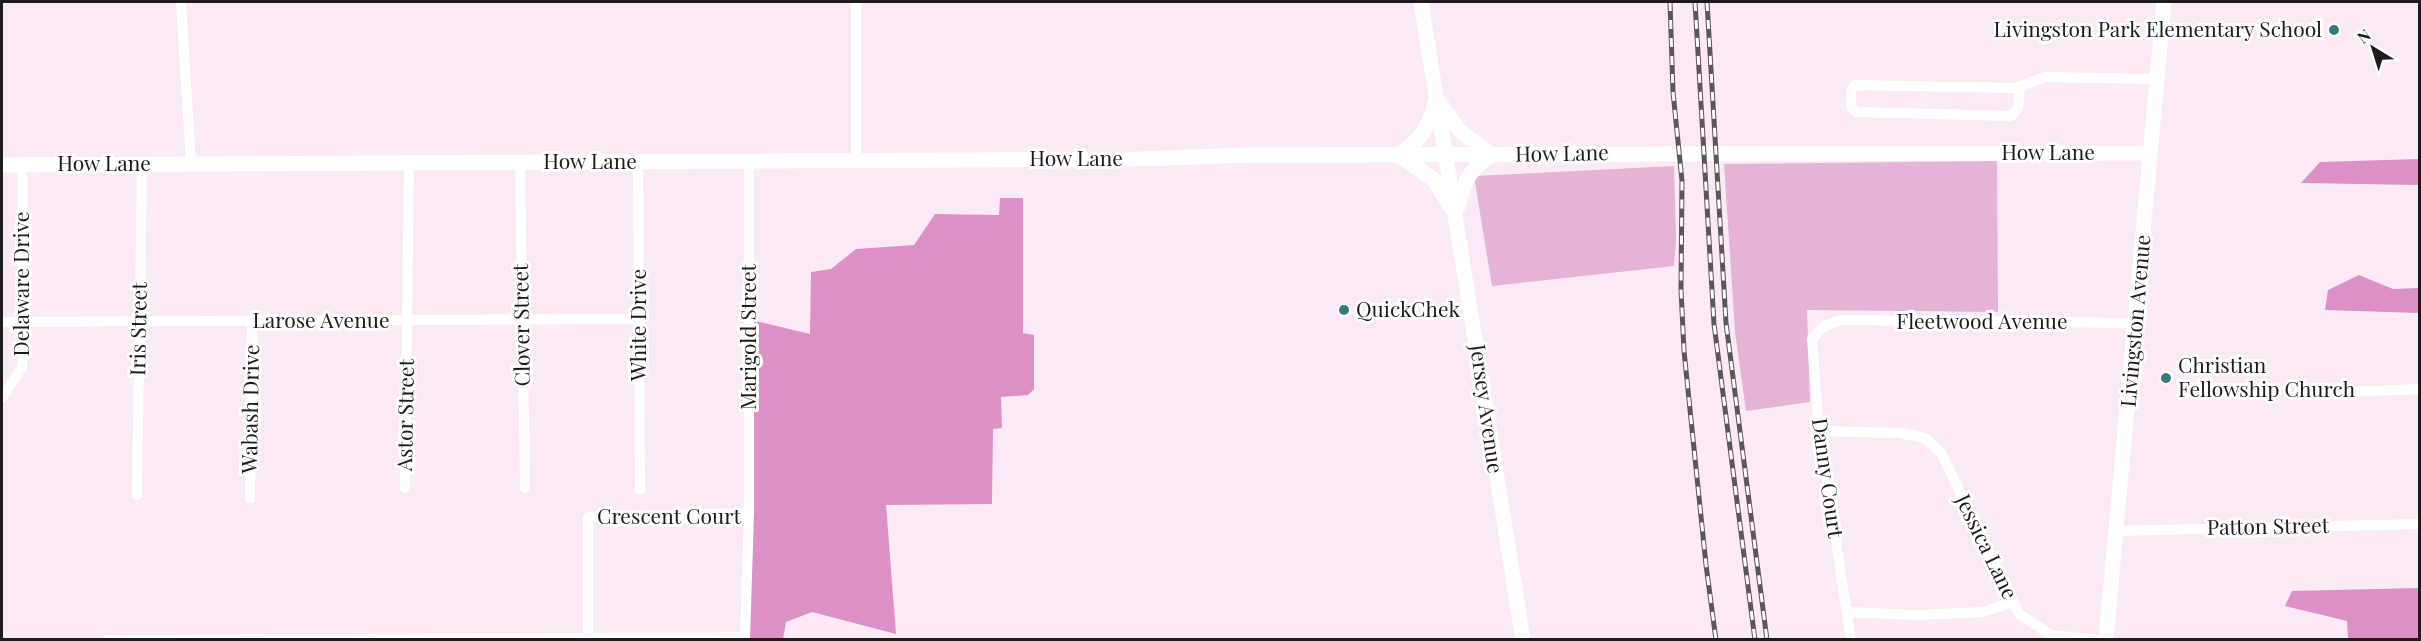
<svg xmlns="http://www.w3.org/2000/svg" width="2421" height="641" viewBox="0 0 2421 641" font-family="'Playfair Display',serif">
	<rect width="100%" height="100%" fill="#fbeaf5"/>
	<g fill="#e5b3d5">
		<path d="M1997,161L1998,312L1807,310L1810,402L1746,411L1735,332L1724,164Z"/>
		<path d="M1674,166L1676,238L1674,266L1492,286L1474,176Z"/>
	</g>
	<g fill="#dc90c5">
		<path d="M2419,159V185L2301,183L2320,162Z"/>
		<path d="M1000,198H1023V333L1034,335V389L1028,395L1001,397L1002,428L993,429L992,504L886,505L896,634L812,612L786,622L783,639L746,640L752,320L810,334L811,272L831,269L856,249L914,245L935,214L999,215Z"/>
		<path d="M2359,275L2393,289L2419,288V313L2325,310L2328,290Z"/>
		<path d="M2419,588L2420,639H2348L2347,621L2285,606L2292,591Z"/>
	</g>
	<g fill="none" stroke-linecap="round" stroke-linejoin="round">
		<g stroke="#fff" stroke-width="10">
			<path d="M181,2L191,163"/>
			<path d="M2020,86L2018,108L2011,116L1856,112L1851,107V90L1855,85L2015,88L2045,77L2156,79"/>
			<path d="M856,160V2"/>
			<path d="M638,161L640,490"/>
			<path d="M520,162L525,488"/>
			<path d="M2,322L640,319"/>
			<path d="M2343,392L2420,389"/>
			<path d="M2,398L22,367L24,322L22,164"/>
			<path d="M1819,431L1899,433L1925,438L1941,453L2019,614L2051,635L2100,640"/>
			<path d="M405,488L409,162"/>
			<path d="M137,495L142,164"/>
			<path d="M250,498L252,321"/>
			<path d="M2117,531L2420,524"/>
			<path d="M1847,612L1918,615L1983,612L2013,602"/>
			<path d="M588,637V517L749,513"/>
			<path d="M107,640L745,637"/>
			<path d="M745,640L749,513V161"/>
			<path d="M1851,640L1819,431L1812,339L1823,327L1841,320L2135,323"/>
		</g>
		<g stroke="#fff" stroke-width="15">
			<path d="M1421,2L1523,640"/>
			<path d="M1440,103L1460,131L1492,155"/>
			<path d="M1398,155L1433,179L1452,209"/>
			<path d="M1398,155C1423,138 1427,130 1436,101"/>
			<path d="M2,165L1138,159L1249,155L2150,153"/>
			<path d="M1458,207C1465,178 1468,172 1492,155"/>
			<path d="M2106,640L2164,2"/>
		</g>
		<defs>
			<g id="rail">
				<path d="M1670,2L1673,92L1682,181L1681,290L1684,351L1706,565L1716,640"/>
				<path d="M1695,2L1714,324L1755,640"/>
				<path d="M1707,2L1726,323L1767,640"/>
			</g>
		</defs>
		<use href="#rail" stroke="#5d555a" stroke-width="5"/>
		<use href="#rail" stroke="#fdfdfd" stroke-width="3" stroke-dasharray="9" stroke-linecap="butt"/>
	</g>
	<g fill="#347c82" stroke="#fdfdfd" stroke-width="2">
		<circle cx="2334" cy="30" r="6"/>
		<circle cx="1344" cy="310" r="6"/>
		<circle cx="2166" cy="378" r="6"/>
	</g>
	<g text-anchor="middle" stroke-width="6" stroke-linejoin="round" paint-order="stroke">
		<g font-size="21" fill="#1f1a1d" stroke="#fdfdfd" text-anchor="start">
			<text x="2322" y="37" text-anchor="end">Livingston Park Elementary School</text>
			<text x="1356" y="317">QuickChek</text>
			<text x="2178" y="373">Christian<tspan x="2178" dy="24">Fellowship Church</tspan></text>
		</g>
		<g font-size="21" fill="#1f1a1d" stroke="#fdfdfd">
			<text x="2048" y="160">How Lane</text>
			<text transform="translate(1562 154) rotate(-1)" y="7">How Lane</text>
			<text x="1076" y="166">How Lane</text>
			<text x="590" y="169">How Lane</text>
			<text x="104" y="171">How Lane</text>
			<text transform="translate(22 284) rotate(-90)" y="7">Delaware Drive</text>
			<text x="321" y="328">Larose Avenue</text>
			<text transform="translate(2136 321) rotate(-85)" y="7">Livingston Avenue</text>
			<text x="1982" y="329">Fleetwood Avenue</text>
			<text transform="translate(522 325) rotate(-91)" y="7">Clover Street</text>
			<text transform="translate(639 325) rotate(-90)" y="7">White Drive</text>
			<text transform="translate(139 329) rotate(-89)" y="7">Iris Street</text>
			<text transform="translate(749 337) rotate(-90)" y="7">Marigold Street</text>
			<text transform="translate(251 409) rotate(-89)" y="7">Wabash Drive</text>
			<text transform="translate(1486 409) rotate(82)" y="7">Jersey Avenue</text>
			<text transform="translate(406 415) rotate(-89)" y="7">Astor Street</text>
			<text transform="translate(1827 478) rotate(82)" y="7">Danny Court</text>
			<text x="669" y="524">Crescent Court</text>
			<text transform="translate(2268 527) rotate(-1)" y="7">Patton Street</text>
			<text transform="translate(1986 547) rotate(64)" y="7">Jessica Lane</text>
		</g>
	</g>
	<rect width="2421" height="641" fill="none" stroke="#1f1a1d" stroke-width="6"/>
	<g transform="translate(2373 48) rotate(322)" stroke="#fdfdfd" stroke-width="4.5" paint-order="stroke">
	<path d="M0-4.5L10 22L0 15L-10 22Z" fill="#1f1a1d"/>
	<text y="-9" font-size="16" font-weight="bold" text-anchor="middle" fill="#1f1a1d">N</text>
	</g>
</svg>
